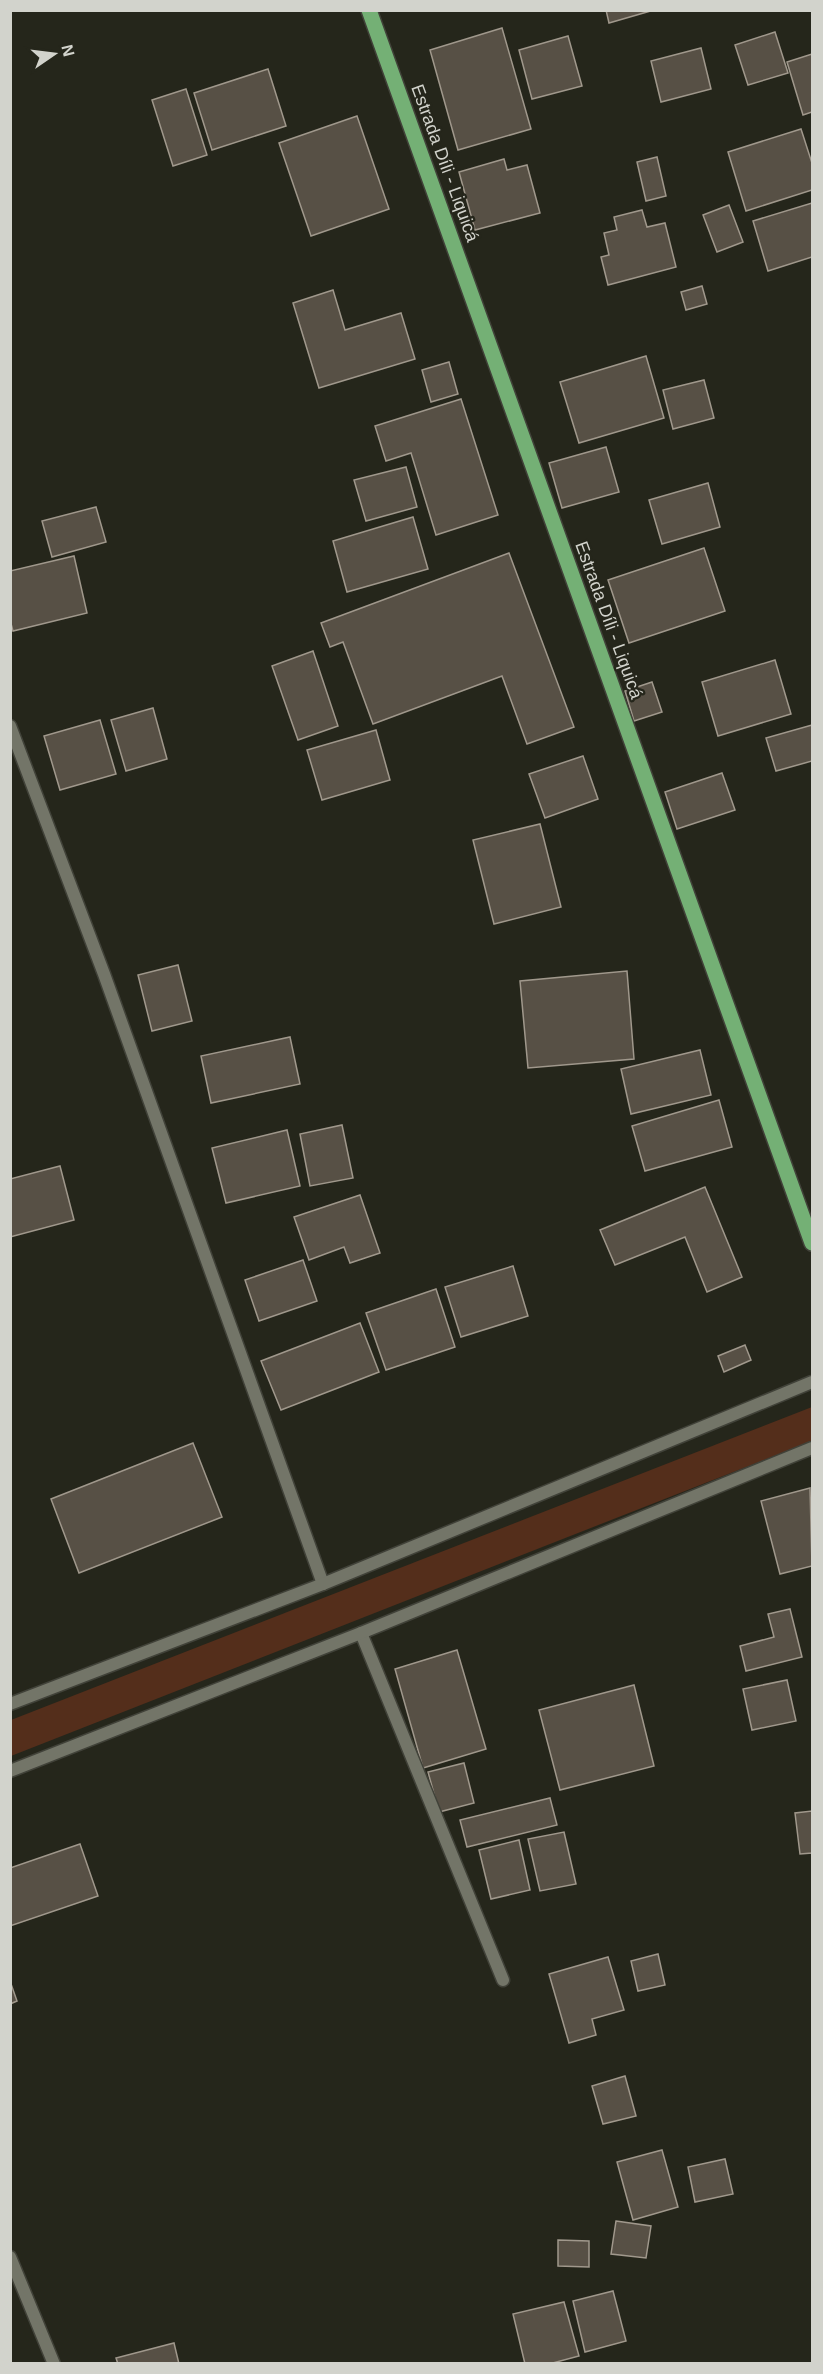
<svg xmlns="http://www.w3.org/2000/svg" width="823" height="2374" viewBox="0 0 823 2374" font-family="Arial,sans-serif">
	<rect width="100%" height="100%" fill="#25261b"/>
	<path fill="#542e1b" d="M812,1407V1441L11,1756V1720Z"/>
	<g fill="#575045" stroke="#a0988c" stroke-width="1.5">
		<path d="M606,10H654L609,23Z"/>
		<path d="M502,28L531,129L458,150L430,50Z"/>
		<path d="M775,32L788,73L748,85L735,45Z"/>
		<path d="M568,36L582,86L532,99L519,50Z"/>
		<path d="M701,48L711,89L661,102L651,61Z"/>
		<path d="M812,54V112L803,115L787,62Z"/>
		<path d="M268,69L286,126L212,150L194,93Z"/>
		<path d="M186,89L207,155L173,166L152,100Z"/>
		<path d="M357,116L389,209L311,236L279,143Z"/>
		<path d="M801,129L812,163V190L746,211L728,152Z"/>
		<path d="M657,157L666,196L646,201L637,162Z"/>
		<path d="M504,159L507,170L527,165L540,213L475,230L459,172Z"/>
		<path d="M812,203V257L768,271L753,221Z"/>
		<path d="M729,205L743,242L717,252L703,215Z"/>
		<path d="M642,210L647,227L665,223L676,267L608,285L601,257L609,255L604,233L617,230L614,217Z"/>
		<path d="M702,286L707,304L686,310L681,292Z"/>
		<path d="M333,290L345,330L401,313L415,359L319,388L293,303Z"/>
		<path d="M646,356L664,418L579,443L560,382Z"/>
		<path d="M449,362L458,394L431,402L422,370Z"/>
		<path d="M704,380L714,418L673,429L663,390Z"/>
		<path d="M461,399L498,515L436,535L411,453L386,461L375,426Z"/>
		<path d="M606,447L619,492L562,508L549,463Z"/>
		<path d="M406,467L417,507L366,521L354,480Z"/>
		<path d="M708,483L720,527L662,544L649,500Z"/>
		<path d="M96,507L106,542L52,557L42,521Z"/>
		<path d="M413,517L428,569L347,592L333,541Z"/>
		<path d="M704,548L725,611L629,643L608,580Z"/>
		<path d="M509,553L574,727L527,744L502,676L373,724L343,642L330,647L321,623Z"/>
		<path d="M74,556L87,613L13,631L10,620V571Z"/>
		<path d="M313,651L338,726L298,740L272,666Z"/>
		<path d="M775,660L791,714L718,736L702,682Z"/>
		<path d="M652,682L662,712L634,721L625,691Z"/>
		<path d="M153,708L167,759L126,771L111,720Z"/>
		<path d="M100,720L116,774L60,790L44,736Z"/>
		<path d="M812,725V761L776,771L766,738Z"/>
		<path d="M376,730L390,780L322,800L307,750Z"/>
		<path d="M583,756L598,799L545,818L529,774Z"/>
		<path d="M722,773L735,810L677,829L665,792Z"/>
		<path d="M540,824L561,907L494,924L473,840Z"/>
		<path d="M178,965L192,1021L152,1031L138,975Z"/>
		<path d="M627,971L634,1059L528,1068L520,981Z"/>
		<path d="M290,1037L300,1084L211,1103L201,1056Z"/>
		<path d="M700,1050L711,1095L631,1114L621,1069Z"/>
		<path d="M719,1100L732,1147L645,1171L632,1126Z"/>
		<path d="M342,1125L353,1178L310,1186L300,1134Z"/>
		<path d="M287,1130L300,1186L226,1203L212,1148Z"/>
		<path d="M60,1166L74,1220L10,1237V1179Z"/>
		<path d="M705,1187L742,1277L707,1292L685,1237L615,1265L600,1230Z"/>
		<path d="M360,1195L380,1253L350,1263L344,1247L309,1260L294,1217Z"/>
		<path d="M303,1260L317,1301L259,1321L245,1280Z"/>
		<path d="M513,1266L528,1316L461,1337L445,1287Z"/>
		<path d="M436,1289L455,1347L386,1370L366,1313Z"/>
		<path d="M360,1323L379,1372L281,1410L261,1361Z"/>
		<path d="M745,1345L751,1360L724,1372L718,1356Z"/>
		<path d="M193,1443L222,1517L79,1573L51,1499Z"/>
		<path d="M810,1488L812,1566L780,1574L761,1501Z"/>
		<path d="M790,1609L802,1657L746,1671L740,1646L774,1637L768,1614Z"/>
		<path d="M457,1650L486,1749L423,1768L395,1669Z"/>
		<path d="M787,1680L796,1721L752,1730L743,1689Z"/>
		<path d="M634,1685L654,1766L560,1790L539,1710Z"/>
		<path d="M464,1763L474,1803L439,1812L428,1772Z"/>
		<path d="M550,1798L557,1825L467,1847L460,1820Z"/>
		<path d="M812,1811V1853L800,1854L795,1813Z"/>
		<path d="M564,1832L576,1884L540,1891L528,1839Z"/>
		<path d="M519,1840L530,1890L491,1899L479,1850Z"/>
		<path d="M80,1844L98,1896L10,1926V1868Z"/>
		<path d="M658,1954L665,1985L638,1991L631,1961Z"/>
		<path d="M608,1957L624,2010L592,2019L596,2035L569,2043L549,1974Z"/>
		<path d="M10,1981L17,2001L10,2004Z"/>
		<path d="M625,2076L636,2116L603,2124L592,2086Z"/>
		<path d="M662,2150L678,2207L633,2220L617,2162Z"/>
		<path d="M725,2159L733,2194L695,2202L688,2167Z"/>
		<path d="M616,2221L651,2226L646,2258L611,2254Z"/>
		<path d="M558,2240L589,2241V2267L558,2266Z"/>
		<path d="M613,2291L626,2341L585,2352L573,2301Z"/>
		<path d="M564,2302L579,2356L549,2364H525L513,2314Z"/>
		<path d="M174,2343L179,2364H118L116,2358Z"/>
	</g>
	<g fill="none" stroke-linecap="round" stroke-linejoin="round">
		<defs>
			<g id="minor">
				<path d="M10,726L104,974L323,1584"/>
				<path d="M361,1633L503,1980"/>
				<path d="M10,1704L323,1584L812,1382"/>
				<path d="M10,1771L361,1633L812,1448"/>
				<path d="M10,2257L54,2364"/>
			</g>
			<path id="primary" d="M369,10L812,1243"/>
		</defs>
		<use href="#minor" stroke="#414239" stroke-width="15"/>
		<use href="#primary" stroke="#414239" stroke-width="18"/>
		<use href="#minor" stroke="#737568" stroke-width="12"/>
		<use href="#primary" stroke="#74b075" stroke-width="15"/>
	</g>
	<g text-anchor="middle" stroke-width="4.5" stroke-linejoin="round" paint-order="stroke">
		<g font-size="18" fill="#d2d3cc" stroke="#25261b">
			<text transform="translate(445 163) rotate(70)" y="6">Estrada Díli - Liquicá</text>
			<text transform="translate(609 620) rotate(70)" y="6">Estrada Díli - Liquicá</text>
		</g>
	</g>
	<rect width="823" height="2374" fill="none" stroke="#d2d3cc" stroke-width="24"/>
	<g transform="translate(54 54) rotate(76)" stroke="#25261b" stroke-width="4.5" paint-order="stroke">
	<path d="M0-4.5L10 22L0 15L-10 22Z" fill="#d2d3cc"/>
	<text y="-9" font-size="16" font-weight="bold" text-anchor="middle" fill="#d2d3cc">N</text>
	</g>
</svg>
